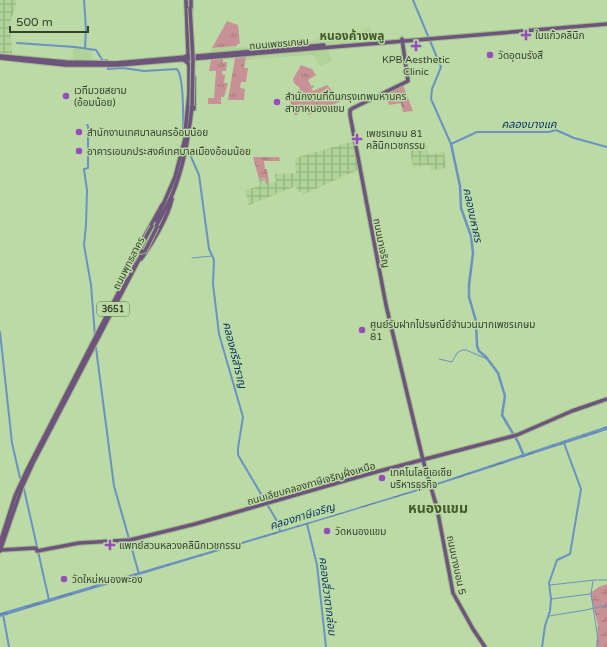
<svg xmlns="http://www.w3.org/2000/svg" width="607" height="647" viewBox="0 0 607 647" font-family="'Varela Round','Noto Sans Thai',sans-serif">
	<defs>
		<pattern id="industrial-grid" width="8" height="8" patternUnits="userSpaceOnUse"><rect width="8" height="8" fill="#b0d397"/><path d="M0 4h8M4 0v8" fill="none" stroke="#90ad7b"/></pattern>
		<pattern id="grass-tufts" width="24" height="20" patternUnits="userSpaceOnUse"><rect width="24" height="20" fill="#c89196"/><path d="M3 7l-1-3M5 7V3M7 7l1-3M15 17l-1-3M17 17v-4M19 17l1-3" fill="none" stroke="#a3787b"/></pattern>
		<pattern id="forest-firs" width="22" height="20" patternUnits="userSpaceOnUse"><rect width="22" height="20" fill="#c89196"/><path d="M5 1l3.5 6h-7zM16 11l3.5 6h-7z" fill="#a3787b"/></pattern>
		<pattern id="wetland-marsh" width="20" height="14" patternUnits="userSpaceOnUse"><rect width="20" height="14" fill="#c89196"/><path d="M1 5h8M5 5V1M11 12h8M15 12V8" fill="none" stroke="#a3787b"/></pattern>
		<pattern id="water-waves" width="16" height="10" patternUnits="userSpaceOnUse"><rect width="16" height="10" fill="#6b92c0"/><path d="M0 5q4-4 8 0t8 0" fill="none" stroke="#59799c"/></pattern>
	</defs>
	<rect width="100%" height="100%" fill="#bbdaa6"/>
	<g fill="#b0d397">
		<path d="M369,27L376,40L210,54L209,53L212,48L237,46V48L297,42L308,43L330,32L332,35L336,33L338,40L344,39Z"/>
		<path d="M73,47L92,50V60H73Z"/>
		<path d="M328,50L332,61L320,66L314,56L309,55L245,60L246,57Z"/>
	</g>
	<g fill="url(#industrial-grid)">
		<path d="M0,0H17L10,24L12,55L0,53Z"/>
		<path d="M354,141L360,169L302,195V191L298,192L296,186L249,205L245,190L260,186L259,179L265,178L266,184L276,182L275,174L296,173L295,158Z"/>
		<path d="M426,145L428,155L444,152L446,168L431,171L430,165L413,167L410,148Z"/>
	</g>
	<g fill="url(#grass-tufts)">
		<path d="M227,21L238,25L240,44H237V46L212,48Z"/>
		<path d="M246,57L244,68H248L246,82H241L240,88L245,89L244,100H228L235,58Z"/>
		<path d="M223,59V62H227L226,71H222V74L225,75L224,83H228L224,97H221V104H208V98H214L216,71H209L211,60Z"/>
		<path d="M301,65L312,69L316,75L308,80L311,86L313,85L314,87L311,89L313,91L327,85L342,101L308,115L305,106L298,109V115H294V107L291,106L290,97L298,96L300,88L294,83L293,79Z"/>
	</g>
	<path fill="url(#forest-firs)" d="M403,85L413,111L403,112L401,103L389,105L385,94Z"/>
	<g fill="url(#wetland-marsh)">
		<path d="M253,157H279L280,161H264L265,169H267L269,183L266,184L265,178L259,179Z"/>
		<path d="M607,584V647H596L598,625L590,593L599,587Z"/>
	</g>
	<path fill="url(#water-waves)" d="M607,426V430L431,487L0,617V613L330,516L431,485Z"/>
	<g fill="none" stroke-linecap="round" stroke-linejoin="round">
		<g stroke="#6b92c0" stroke-width="1">
			<path d="M192,258L212,256"/>
			<path d="M439,359L452,362L457,353L462,350H466L487,359"/>
			<path d="M593,581L591,594L598,639L597,647"/>
			<path d="M550,585L595,580H607"/>
			<path d="M551,599L590,594"/>
			<path d="M549,616L586,610L607,605"/>
		</g>
		<g stroke="#6b92c0" stroke-width="2">
			<path d="M84,0L86,29L85,48"/>
			<path d="M413,0L441,67L432,89L431,99L451,144L477,132H549L556,130L574,138L607,147"/>
			<path d="M17,43L75,47L96,50L103,61L107,60L108,69L123,68L144,71L177,69C185,78 183,124 183,137"/>
			<path d="M87,125L88,126V168L84,169L87,190L86,225L84,245L91,285L95,336"/>
			<path d="M188,150L199,175L209,249L214,260L213,284L219,334L243,417L238,448V455L277,521L280,531"/>
			<path d="M0,332L12,443L20,478"/>
			<path d="M96,348L114,486L139,574"/>
			<path d="M24,489L49,600"/>
			<path d="M307,524L317,565L326,647"/>
			<path d="M3,614L9,647"/>
			<path d="M542,647L545,626L550,611L551,599L549,583L557,560L570,554L581,489L564,443"/>
		</g>
		<path stroke="#6b92c0" stroke-width="2.5" d="M451,144L460,186L461,208L471,236L473,253L469,285V297L476,321L477,346L479,351L486,357L498,373L505,396L502,415L518,442L524,456"/>
		<defs>
			<g id="major">
				<path d="M191,0V11"/>
				<path d="M402,39L408,81L353,108L350,110V115L386,305L423,460L437,508L453,593L473,629L485,647"/>
				<path d="M0,56L66,62L116,63L324,45"/>
				<path d="M185,57L188,55V53L186,0"/>
				<path d="M0,58L66,65H118L607,24"/>
				<path d="M184,60L188,63L189,66V94L185,133"/>
				<path d="M194,109V77"/>
				<path d="M156,221L175,177L187,131"/>
				<path d="M155,228C161,217 167,206 172,195C184,167 189,136 192,106"/>
				<path d="M140,251L149,236"/>
				<path d="M141,259C152,244 168,217 172,199"/>
				<path d="M130,272L138,248L162,205"/>
				<path d="M0,543L15,496L28,468L126,278"/>
				<path d="M1,550L36,548L37,551L79,543L130,540L195,524L372,473L517,435L572,411L607,399"/>
				<path d="M0,551L22,487L33,463L144,250"/>
			</g>
		</defs>
		<use href="#major" stroke="#9eb88b" stroke-width="5.5"/>
		<use href="#major" stroke="#6e547c" stroke-width="3.5"/>
		<defs>
			<g id="major-bridge">
				<path d="M190,8L193,59L192,106"/>
				<path d="M152,226L140,248L141,252L145,251L157,227"/>
			</g>
		</defs>
		<use href="#major-bridge" stroke="#9eb88b" stroke-width="5.5" stroke-linecap="butt"/>
		<use href="#major-bridge" stroke="#6e547c" stroke-width="3.5"/>
	</g>
	<g fill="#974bbd" stroke="#bbdaa6" stroke-width="1.5">
		<path d="M524 29h4v4h4v4h-4v4h-4v-4h-4v-4h4z"/>
		<path d="M414 40h4v4h4v4h-4v4h-4v-4h-4v-4h4z"/>
		<circle cx="490" cy="55" r="4"/>
		<circle cx="66" cy="96" r="4"/>
		<circle cx="277" cy="102" r="4"/>
		<circle cx="79" cy="132" r="4"/>
		<path d="M355 133h4v4h4v4h-4v4h-4v-4h-4v-4h4z"/>
		<circle cx="79" cy="151" r="4"/>
		<circle cx="362" cy="330" r="4"/>
		<circle cx="382" cy="478" r="4"/>
		<circle cx="327" cy="531" r="4"/>
		<path d="M108 539h4v4h4v4h-4v4h-4v-4h-4v-4h4z"/>
		<circle cx="64" cy="579" r="4"/>
	</g>
	<g text-anchor="middle" stroke-width="3" stroke-linejoin="round" paint-order="stroke">
		<rect fill="#bbdaa6" stroke="#5d6f51" stroke-width="1" x="97" y="302" width="32" height="14" rx="3"/>
		<g font-size="9" font-weight="bold" fill="#35412c">
			<text x="113" y="312">3651</text>
		</g>
		<g font-size="10" fill="#35412c" stroke="#bbdaa6" text-anchor="start">
			<text x="535" y="39">ใบแก้วคลินิก</text>
			<text x="498" y="59">วัดอุดมรังสี</text>
			<text x="416" y="63" text-anchor="middle">KPB Aesthetic<tspan x="416" dy="12">Clinic</tspan></text>
			<text x="74" y="94">เวทีมวยสยาม<tspan x="74" dy="12">(อ้อมน้อย)</tspan></text>
			<text x="285" y="100">สำนักงานที่ดินกรุงเทพมหานคร<tspan x="285" dy="12">สาขาหนองแขม</tspan></text>
			<text x="87" y="136">สำนักงานเทศบาลนครอ้อมน้อย</text>
			<text x="366" y="137">เพชรเกษม 81<tspan x="366" dy="12">คลินิกเวชกรรม</tspan></text>
			<text x="87" y="155">อาคารเอนกประสงค์เทศบาลเมืองอ้อมน้อย</text>
			<text x="370" y="328">ศูนย์รับฝากไปรษณีย์จำนวนมากเพชรเกษม<tspan x="370" dy="12">81</tspan></text>
			<text x="390" y="476">เทคโนโลยีเอเชีย<tspan x="390" dy="12">บริหารธุรกิจ</tspan></text>
			<text x="335" y="535">วัดหนองแขม</text>
			<text x="119" y="549">แพทย์สวนหลวงคลินิกเวชกรรม</text>
			<text x="72" y="583">วัดใหม่หนองพะอง</text>
		</g>
		<g font-size="10" fill="#35412c" stroke="#bbdaa6">
			<text transform="translate(279 43) rotate(-5)" y="4">ถนนเพชรเกษม</text>
			<text transform="translate(382 243) rotate(79)" y="4">ถนนมาเจริญ</text>
			<text transform="translate(128 263) rotate(-63)" y="4">ถนนพุทธสาคร</text>
			<text transform="translate(311 483) rotate(-16)" y="4">ถนนเลียบคลองภาษีเจริญฝั่งเหนือ</text>
			<text transform="translate(457 565) rotate(78)" y="4">ถนนบางบอน 5</text>
		</g>
		<g font-size="11" font-style="italic" fill="#0c3762" stroke="#bbdaa6">
			<text x="529" y="128">คลองบางแค</text>
			<text transform="translate(473 215) rotate(78)" y="4">คลองมหาศร</text>
			<text transform="translate(235 355) rotate(76)" y="4">คลองศรีสำราญ</text>
			<text transform="translate(302 516) rotate(-17)" y="4">คลองภาษีเจริญ</text>
			<text transform="translate(328 596) rotate(83)" y="4">คลองสี่วาตากล่อม</text>
		</g>
		<g font-size="12" font-weight="bold" fill="#415b2c" stroke="#bbdaa6">
			<text x="352" y="40">หนองค้างพลู</text>
		</g>
		<g font-size="14" font-weight="bold" fill="#415b2c" stroke="#bbdaa6">
			<text x="438" y="513">หนองแขม</text>
		</g>
	</g>
	<path d="M10 26v6h78v-6" fill="none" stroke="#35412c" stroke-width="2"/>
	<text x="16" y="26" font-size="12" fill="#35412c" stroke="#bbdaa6" stroke-width="3" paint-order="stroke">500 m</text>
</svg>
